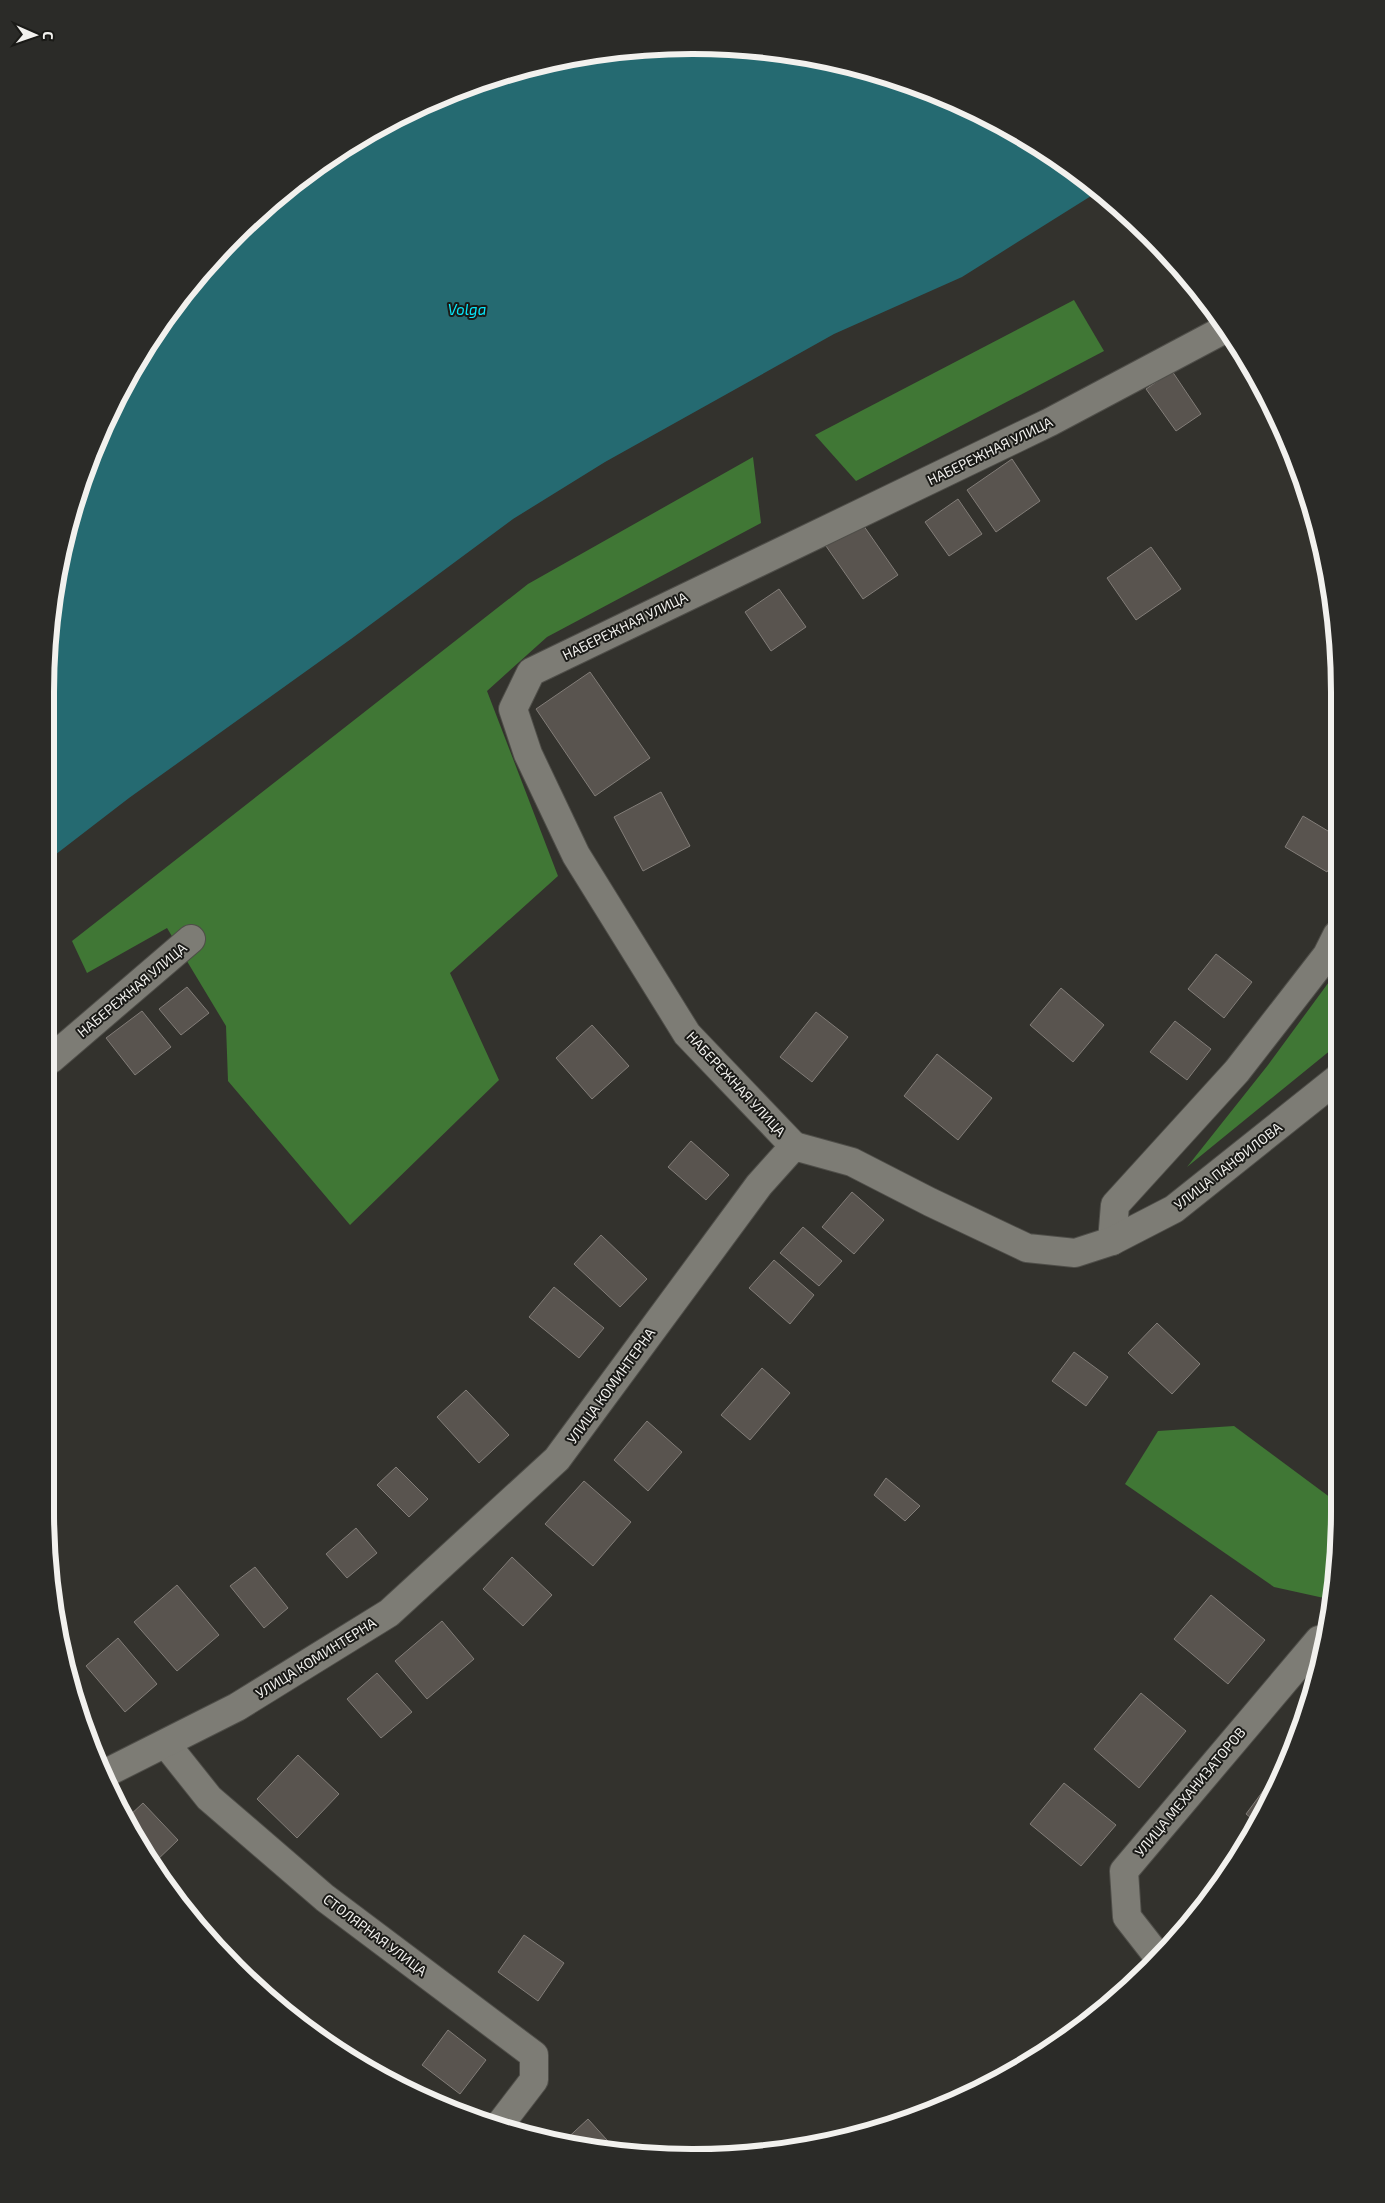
<svg xmlns="http://www.w3.org/2000/svg" width="1385" height="2203" viewBox="0 0 1385 2203" font-family="'Exo 2',sans-serif">
	<rect width="100%" height="100%" fill="#33322d"/>
	<g fill="#407735">
		<path d="M1074,300L1104,351L856,481L815,435Z"/>
		<path d="M753,457L761,523L547,637L487,691L558,876L450,973L499,1080L350,1225L228,1081L226,1026L167,928L87,973L72,941L528,584Z"/>
		<path d="M1337,971V1045L1187,1167L1268,1065Z"/>
		<path d="M1234,1426L1335,1501L1333,1600L1274,1587L1125,1484L1158,1431Z"/>
	</g>
	<path fill="#256a71" d="M735,46L860,67L979,112L1087,179L1099,191L962,277L834,334L605,462L513,519L351,639L129,798L51,858V608L94,444L179,298L266,205L369,132L485,79L608,51Z"/>
	<g fill="#59544f" stroke="#827d78">
		<path d="M1172,371L1201,414L1176,431L1146,389Z"/>
		<path d="M1012,459L1040,501L996,532L967,490Z"/>
		<path d="M958,499L982,534L949,556L925,522Z"/>
		<path d="M861,522L898,575L863,599L826,546Z"/>
		<path d="M1151,547L1181,589L1136,620L1107,578Z"/>
		<path d="M779,589L806,627L771,651L745,612Z"/>
		<path d="M590,672L650,758L595,796L536,709Z"/>
		<path d="M661,792L690,846L643,871L614,817Z"/>
		<path d="M1303,816L1338,837V853L1327,872L1285,847Z"/>
		<path d="M1216,954L1252,982L1224,1018L1188,989Z"/>
		<path d="M187,987L209,1013L181,1035L159,1009Z"/>
		<path d="M1061,988L1104,1025L1073,1062L1030,1025Z"/>
		<path d="M142,1011L171,1047L135,1075L106,1038Z"/>
		<path d="M816,1012L848,1037L812,1082L780,1057Z"/>
		<path d="M1175,1021L1211,1049L1187,1080L1150,1052Z"/>
		<path d="M592,1025L629,1066L592,1099L556,1058Z"/>
		<path d="M937,1054L992,1098L958,1140L904,1096Z"/>
		<path d="M691,1141L729,1175L706,1200L668,1167Z"/>
		<path d="M852,1192L884,1220L854,1254L822,1227Z"/>
		<path d="M803,1227L842,1261L819,1286L780,1253Z"/>
		<path d="M601,1235L647,1279L620,1307L574,1264Z"/>
		<path d="M774,1260L814,1295L790,1324L749,1288Z"/>
		<path d="M554,1287L604,1328L579,1358L529,1317Z"/>
		<path d="M1157,1323L1200,1364L1172,1394L1128,1353Z"/>
		<path d="M1074,1352L1108,1377L1086,1406L1052,1381Z"/>
		<path d="M762,1368L790,1393L750,1440L721,1415Z"/>
		<path d="M466,1390L509,1435L479,1463L437,1417Z"/>
		<path d="M647,1421L682,1452L648,1491L614,1460Z"/>
		<path d="M396,1467L428,1499L409,1517L377,1485Z"/>
		<path d="M886,1478L920,1506L905,1521L874,1495Z"/>
		<path d="M584,1481L631,1522L593,1566L545,1524Z"/>
		<path d="M356,1528L377,1553L347,1578L326,1554Z"/>
		<path d="M512,1557L552,1595L523,1626L483,1589Z"/>
		<path d="M255,1567L288,1608L264,1628L230,1586Z"/>
		<path d="M177,1585L219,1635L177,1671L134,1622Z"/>
		<path d="M1211,1595L1265,1640L1228,1684L1174,1639Z"/>
		<path d="M442,1621L474,1659L427,1699L395,1661Z"/>
		<path d="M118,1638L157,1684L125,1712L86,1666Z"/>
		<path d="M377,1673L412,1712L381,1738L347,1699Z"/>
		<path d="M1141,1693L1186,1731L1139,1788L1094,1749Z"/>
		<path d="M1292,1752L1291,1759L1255,1821L1246,1814Z"/>
		<path d="M298,1755L339,1794L297,1838L257,1799Z"/>
		<path d="M1064,1783L1116,1825L1081,1866L1030,1824Z"/>
		<path d="M143,1803L178,1840L152,1865L128,1817Z"/>
		<path d="M524,1935L564,1963L538,2001L498,1972Z"/>
		<path d="M448,2030L486,2060L460,2094L422,2065Z"/>
		<path d="M588,2119L616,2150L561,2144Z"/>
	</g>
	<g fill="none" stroke-linecap="round" stroke-linejoin="round">
		<defs>
			<g id="minor">
				<path d="M51,1059L191,939"/>
				<path d="M794,1146L687,1034L576,855L528,754L513,709L531,672L1050,422L1225,329"/>
				<path d="M1112,1241L1115,1205L1237,1071L1327,955L1337,935"/>
				<path d="M166,1744L209,1798L325,1898L534,2055V2080L498,2127"/>
				<path d="M1159,1958L1127,1917L1124,1871L1319,1640H1322"/>
			</g>
			<path id="tertiary" d="M106,1773L237,1707L389,1613L557,1459L759,1185L794,1146L852,1162L930,1202L1027,1248L1075,1253L1112,1241L1174,1209L1337,1079"/>
		</defs>
		<use href="#minor" stroke="#4f4e49" stroke-width="30"/>
		<use href="#tertiary" stroke="#4f4e49" stroke-width="30"/>
		<use href="#minor" stroke="#7d7c75" stroke-width="28"/>
		<use href="#tertiary" stroke="#7d7c75" stroke-width="28"/>
	</g>
	<g text-anchor="middle" stroke-width="4" stroke-linejoin="round" paint-order="stroke">
		<g font-size="14" fill="#f2f1ee" stroke="#1a1a17">
			<text transform="translate(990 451) rotate(-26)" y="5">НАБЕРЕЖНАЯ УЛИЦА</text>
			<text transform="translate(625 626) rotate(-26)" y="5">НАБЕРЕЖНАЯ УЛИЦА</text>
			<text transform="translate(132 990) rotate(-40)" y="5">НАБЕРЕЖНАЯ УЛИЦА</text>
			<text transform="translate(736 1084) rotate(47)" y="5">НАБЕРЕЖНАЯ УЛИЦА</text>
			<text transform="translate(1228 1166) rotate(-38)" y="5">УЛИЦА ПАНФИЛОВА</text>
			<text transform="translate(611 1386) rotate(-54)" y="5">УЛИЦА КОМИНТЕРНА</text>
			<text transform="translate(316 1658) rotate(-32)" y="5">УЛИЦА КОМИНТЕРНА</text>
			<text transform="translate(1190 1792) rotate(-50)" y="5">УЛИЦА МЕХАНИЗАТОРОВ</text>
			<text transform="translate(375 1935) rotate(37)" y="5">СТОЛЯРНАЯ УЛИЦА</text>
		</g>
		<g font-size="15" font-style="italic" fill="#08e7fa" stroke="#1a1a17">
			<text x="467" y="315">Volga</text>
		</g>
	</g>
	<path d="M0 0H1385V2203H0ZM692 54H693A638 638 0 0 1 1331 692V1511A638 638 0 0 1 693 2149H692A638 638 0 0 1 54 1511V692A638 638 0 0 1 692 54Z" fill="#2b2b28" fill-rule="evenodd"/>
	<path fill="none" stroke="#f2f1ee" stroke-width="6" d="M692 54H693A638 638 0 0 1 1331 692V1511A638 638 0 0 1 693 2149H692A638 638 0 0 1 54 1511V692A638 638 0 0 1 692 54Z"/>
	<g transform="translate(35 35) rotate(92)" stroke="#1a1a17" stroke-width="4" paint-order="stroke">
	<path d="M0-4L9 19L0 12L-9 19Z" fill="#f2f1ee"/>
	<text y="-8" font-size="14" font-weight="bold" text-anchor="middle" fill="#f2f1ee">С</text>
	</g>
</svg>
